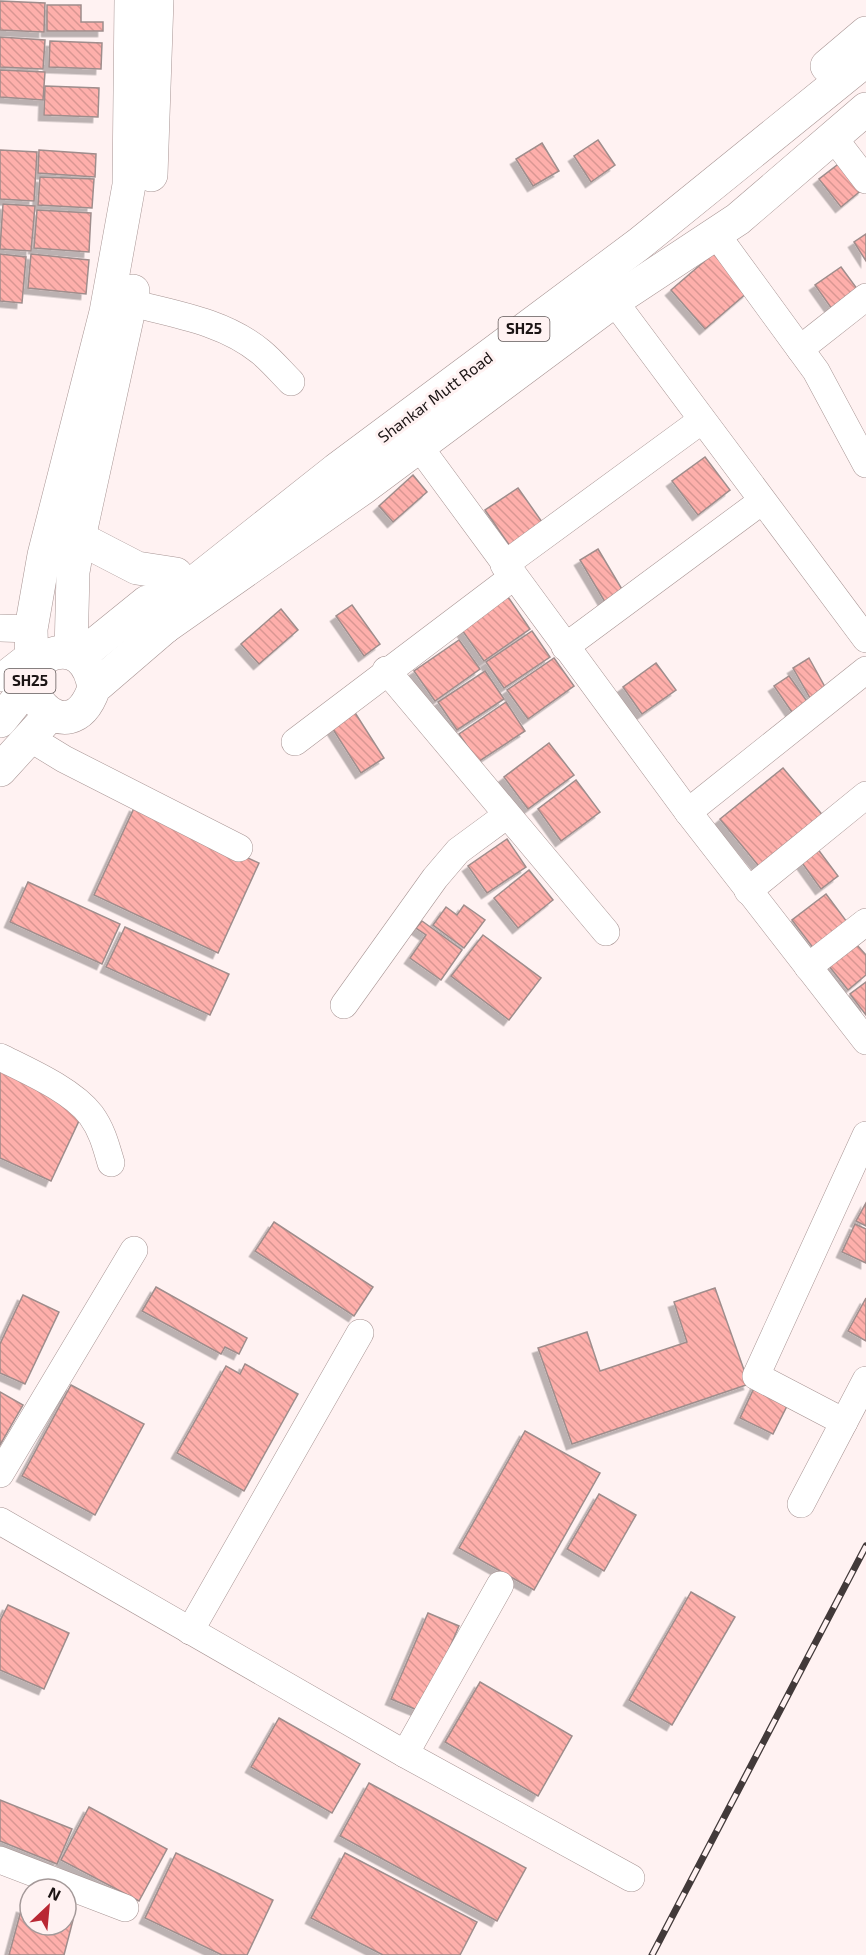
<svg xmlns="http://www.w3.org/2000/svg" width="866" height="1955" viewBox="0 0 866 1955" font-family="'Exo 2',sans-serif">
	<defs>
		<pattern id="building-back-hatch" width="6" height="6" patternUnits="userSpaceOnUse" patternTransform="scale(1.5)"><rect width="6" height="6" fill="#feafab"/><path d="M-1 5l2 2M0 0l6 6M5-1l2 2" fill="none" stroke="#d99692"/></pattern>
		<filter id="shadow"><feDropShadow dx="-5.5" dy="5.5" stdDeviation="0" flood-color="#0004"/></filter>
	</defs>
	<rect width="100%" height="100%" fill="#fff2f2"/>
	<g fill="url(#building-back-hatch)" stroke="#9f8d8c" stroke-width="1.5" filter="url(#shadow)">
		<path d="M0,1L45,3L44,32L0,30Z"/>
		<path d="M47,5H81V22H103V31H47Z"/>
		<path d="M0,37L45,40L43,69L0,67Z"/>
		<path d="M50,41L102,43L101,69L49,67Z"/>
		<path d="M0,70L45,72L43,100L0,97Z"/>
		<path d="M45,86L99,88L98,117L44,115Z"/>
		<path d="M598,140L615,165L591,182L574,156Z"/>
		<path d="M542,143L559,171L533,186L516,159Z"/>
		<path d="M0,150L37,152L34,201L0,199Z"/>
		<path d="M39,150L96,154L95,177L38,173Z"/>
		<path d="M841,162L863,189L841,207L819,179Z"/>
		<path d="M40,177L94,179L92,208L38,205Z"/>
		<path d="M3,204L35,206L31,251L0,249Z"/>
		<path d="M37,210L91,213L89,252L34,248Z"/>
		<path d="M866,234V261L854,242Z"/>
		<path d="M714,253L748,292L705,329L671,290Z"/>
		<path d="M0,254L26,257L22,303L0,301Z"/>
		<path d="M31,254L89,260L86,294L28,288Z"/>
		<path d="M841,267L858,290L832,309L815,285Z"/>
		<path d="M705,457L730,490L698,515L672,481Z"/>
		<path d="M413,475L427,492L393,522L379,506Z"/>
		<path d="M518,488L547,529L514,552L485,510Z"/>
		<path d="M598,549L626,596L608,607L580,560Z"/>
		<path d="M508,597L530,629L484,661L462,630Z"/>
		<path d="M352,605L380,644L364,656L336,616Z"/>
		<path d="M281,609L298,630L259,664L241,644Z"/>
		<path d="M532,631L550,657L504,688L486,662Z"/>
		<path d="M459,640L480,669L435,701L414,671Z"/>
		<path d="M554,658L574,686L528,719L507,690Z"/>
		<path d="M809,658L830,696L814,705L793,668Z"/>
		<path d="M656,663L676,690L642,714L623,687Z"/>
		<path d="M485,671L504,699L457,730L438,702Z"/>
		<path d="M789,676L811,707L796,718L774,686Z"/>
		<path d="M506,702L525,731L478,762L459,734Z"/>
		<path d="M352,708L384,758L361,773L329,723Z"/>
		<path d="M549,743L574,775L528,809L504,777Z"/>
		<path d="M783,768L830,824L767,876L720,819Z"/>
		<path d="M576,780L600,812L561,841L538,809Z"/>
		<path d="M135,806L259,863L218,953L94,895Z"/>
		<path d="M507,839L526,867L487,893L468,866Z"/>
		<path d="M817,848L838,876L821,889L800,860Z"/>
		<path d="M529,870L553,900L518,928L494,898Z"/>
		<path d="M28,882L120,924L102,964L10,922Z"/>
		<path d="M826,894L847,922L814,949L792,920Z"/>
		<path d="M464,905L485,920L464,948L433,925L446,907L457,915Z"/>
		<path d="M422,921L462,950L441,980L410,958L426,935L416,928Z"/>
		<path d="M125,927L229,974L210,1015L106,967Z"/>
		<path d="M483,935L541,978L509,1020L451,976Z"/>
		<path d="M856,944L866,955V975L848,990L829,966Z"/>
		<path d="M866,982V1015L850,994Z"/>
		<path d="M0,1071L84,1110L51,1181L0,1158Z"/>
		<path d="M866,1203V1226L856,1221Z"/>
		<path d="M274,1222L373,1287L354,1316L255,1251Z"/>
		<path d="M855,1224L866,1229V1263L842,1252Z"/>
		<path d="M156,1287L247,1338L239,1354L225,1347L221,1354L142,1311Z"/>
		<path d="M715,1288L749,1384L572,1444L538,1348L587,1332L600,1371L687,1342L674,1302Z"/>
		<path d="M23,1295L59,1312L25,1384L0,1373V1344Z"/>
		<path d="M866,1298V1341L848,1331Z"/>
		<path d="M245,1364L298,1394L244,1491L177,1453L226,1366L240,1374Z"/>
		<path d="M756,1384L790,1400L773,1434L740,1418Z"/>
		<path d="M71,1385L144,1424L95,1515L22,1476Z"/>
		<path d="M0,1392L23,1405L0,1445Z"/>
		<path d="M525,1431L600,1473L534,1590L459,1548Z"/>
		<path d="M599,1494L636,1515L604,1571L567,1549Z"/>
		<path d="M691,1592L735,1617L672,1725L629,1700Z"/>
		<path d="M8,1605L69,1633L44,1689L0,1670V1621Z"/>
		<path d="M428,1613L459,1626L422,1712L391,1699Z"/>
		<path d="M480,1682L572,1736L538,1796L445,1742Z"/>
		<path d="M279,1718L360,1764L332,1813L251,1767Z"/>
		<path d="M369,1783L526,1868L497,1921L340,1836Z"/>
		<path d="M0,1800L72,1829L57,1864L0,1841Z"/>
		<path d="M89,1807L167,1849L139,1901L61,1860Z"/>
		<path d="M176,1853L273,1900L247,1955H222L145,1918Z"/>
		<path d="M345,1853L477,1922L460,1955H383L311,1918Z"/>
		<path d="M22,1907L30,1909V1925H66V1918L73,1920L64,1955H9Z"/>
	</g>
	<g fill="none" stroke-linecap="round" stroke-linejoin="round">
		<defs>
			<g id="minor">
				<path d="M833,137L866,180"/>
				<path d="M716,234L816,371L866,464"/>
				<path d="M614,301L866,639"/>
				<path d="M131,303C175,314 225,322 261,352C272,361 281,372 291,382"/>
				<path d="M800,349L866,297"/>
				<path d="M418,445L688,812L866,1041"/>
				<path d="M504,565L702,420"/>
				<path d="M0,628L31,629"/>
				<path d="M565,647L762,501"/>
				<path d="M386,670L606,932"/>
				<path d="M0,678L32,653"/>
				<path d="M28,737L64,759L239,848"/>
				<path d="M295,742L513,577"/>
				<path d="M688,812L866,670"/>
				<path d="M748,891L866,795"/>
				<path d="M808,967L866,922"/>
				<path d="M344,1005L435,878L458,851L507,815"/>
				<path d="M0,1057C28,1071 72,1090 91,1115C102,1130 106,1146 111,1163"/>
				<path d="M844,1422L756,1376L866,1135"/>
				<path d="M0,1474L134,1250"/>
				<path d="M801,1504L866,1380"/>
				<path d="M0,1521L405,1754L631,1878"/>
				<path d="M190,1631L360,1333"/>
				<path d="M405,1754L500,1585"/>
				<path d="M0,1860L125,1908"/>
			</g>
			<g id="major">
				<path d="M827,66L866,33"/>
				<path d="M151,175L157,0"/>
				<path d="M79,538L137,568L176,574"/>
				<path d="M165,627L363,488L614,301L738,219L866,109"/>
				<path d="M71,653L73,572L79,538L133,291"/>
				<path d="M79,657L147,602L172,600L336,470L639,244L866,60"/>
				<path d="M32,670L31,629L44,555L106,312L129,185L131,0"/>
				<path d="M94,688C90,663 75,644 47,656C0,678 69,761 94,688L165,627L171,604"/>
				<path d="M0,721L29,685"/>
				<path d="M0,770L50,715"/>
			</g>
		</defs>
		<use href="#minor" stroke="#a89594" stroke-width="28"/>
		<use href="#major" stroke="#a89594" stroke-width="34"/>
		<use href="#minor" stroke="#fff" stroke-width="27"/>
		<use href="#major" stroke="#fff" stroke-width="33"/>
		<defs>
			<path id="rail" d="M652,1955L866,1546"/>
		</defs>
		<use href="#rail" stroke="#423a3a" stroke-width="7"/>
		<use href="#rail" stroke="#fff2f2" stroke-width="4.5" stroke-dasharray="14" stroke-linecap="butt"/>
	</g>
	<g text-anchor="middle" stroke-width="6" stroke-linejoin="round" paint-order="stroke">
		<g fill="#fff2f2" stroke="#5f5757" stroke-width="1.5">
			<rect x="498.5" y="317" width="51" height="24" rx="4.5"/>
			<rect x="4.5" y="669" width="51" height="24" rx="4.5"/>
		</g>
		<g font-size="15" font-weight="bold" fill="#1b1414">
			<text x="524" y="334">SH25</text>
			<text x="30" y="686">SH25</text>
		</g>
		<g font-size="16" fill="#1b1414" stroke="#fff2f2">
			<text transform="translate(435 397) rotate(-37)" y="6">Shankar Mutt Road</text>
		</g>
	</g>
	<g transform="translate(48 1907) rotate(26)"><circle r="28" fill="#fff2f2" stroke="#a49999" stroke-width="1.5"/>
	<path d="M0-4.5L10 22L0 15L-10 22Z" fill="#b92834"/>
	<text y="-9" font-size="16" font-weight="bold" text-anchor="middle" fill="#1b1414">N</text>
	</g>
</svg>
